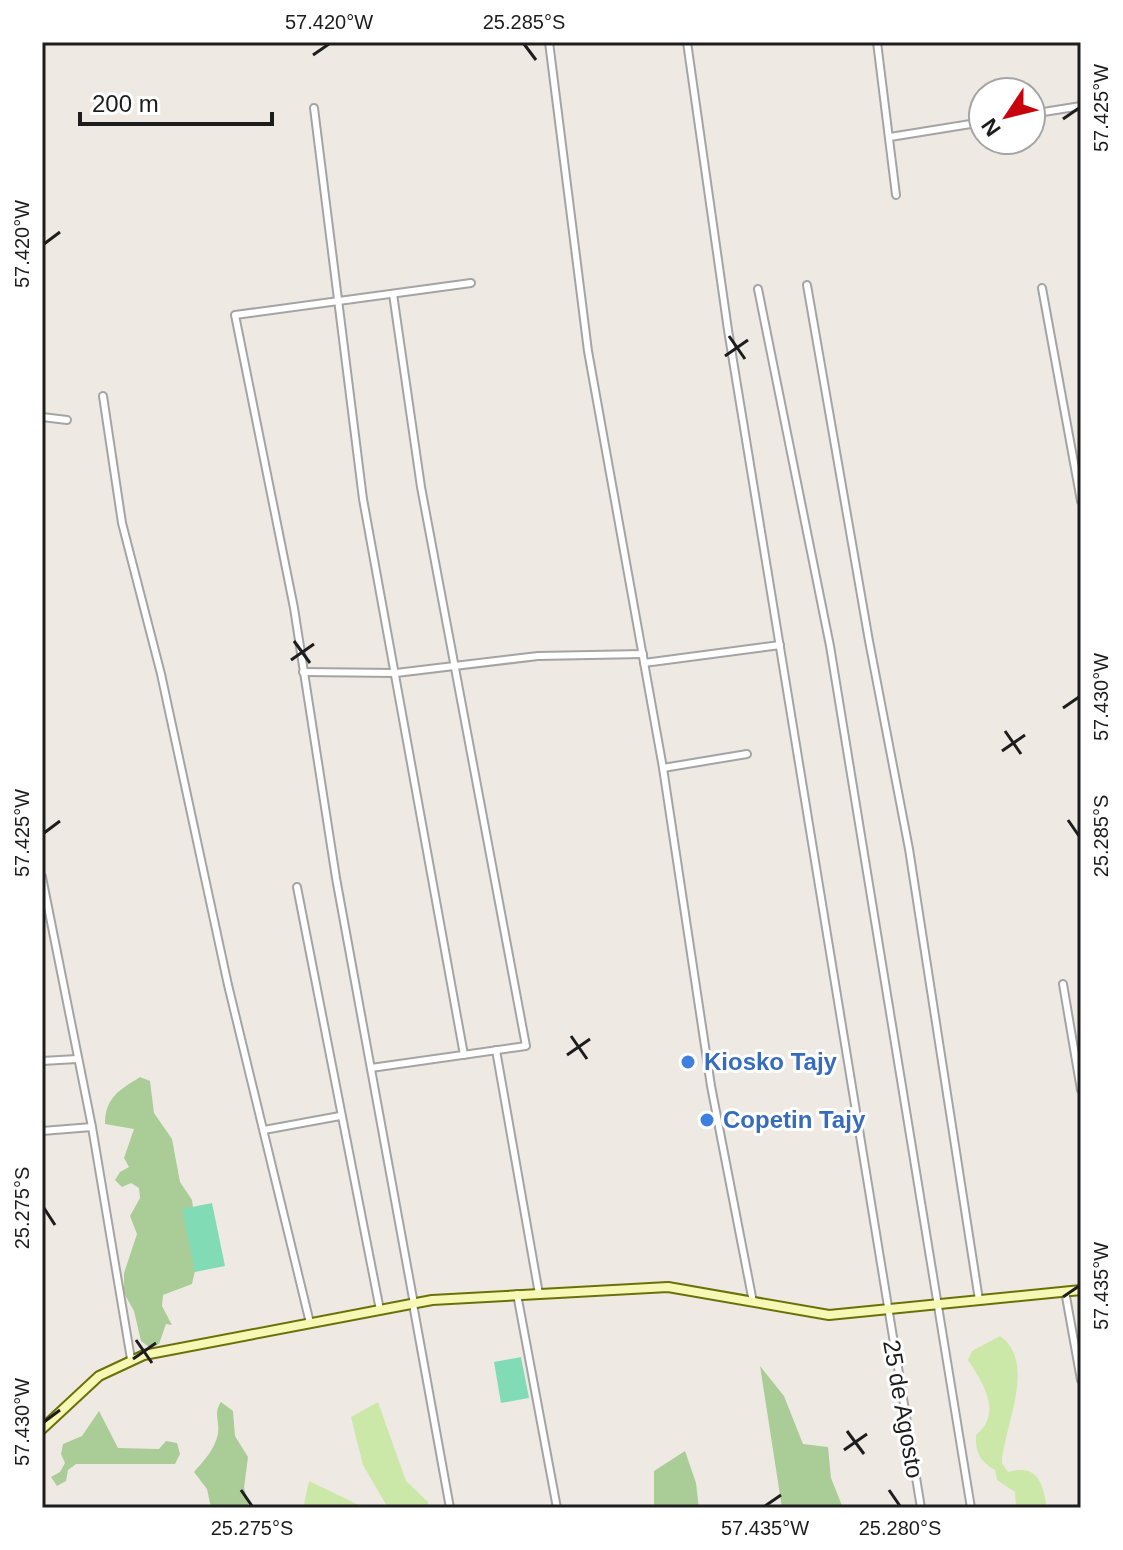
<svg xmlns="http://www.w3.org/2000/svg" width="1123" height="1550" viewBox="0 0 1123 1550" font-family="Arial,sans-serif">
	<rect width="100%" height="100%" fill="#eeeae3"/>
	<g fill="#cbe8a8">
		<path d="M1000,1336C1038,1362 1003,1429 1002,1463L1008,1472C1039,1463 1043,1485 1047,1508H1016L1015,1492L997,1480L995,1470C980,1462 975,1452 976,1435C1003,1413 983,1383 968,1360L972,1351Z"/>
		<path d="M378,1402L406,1481L428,1502L429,1508H388L363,1465L351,1417Z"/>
		<path d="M309,1481L365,1508H303Z"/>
	</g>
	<g fill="#aacd98">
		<path d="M140,1077L150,1081L154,1113L172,1139L180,1182L192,1200L199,1253L192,1284L163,1295L162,1306L172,1325L166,1324L159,1344L149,1347L141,1341L134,1311L124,1293V1273L137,1234L130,1216L140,1198L139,1188L131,1183L122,1187L115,1180L120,1172L129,1167L124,1158L134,1129L105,1124C105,1098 119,1090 140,1077Z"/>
		<path d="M760,1366L784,1396L803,1444L828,1447L831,1478L843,1508H782Z"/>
		<path d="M221,1402L233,1411L235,1436L248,1457L244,1488L249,1503L246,1508H211L207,1489L194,1472C204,1460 214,1451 218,1434C220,1421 213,1413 221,1402Z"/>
		<path d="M99,1411L118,1448L159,1449L166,1441L177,1443L180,1454L175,1464H76L68,1470L66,1481L57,1486L51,1477L60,1472L65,1463L61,1454L63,1444L82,1436Z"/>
		<path d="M685,1451L696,1483L699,1508H654V1471Z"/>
	</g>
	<g fill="#81dcb5">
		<path d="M212,1203L225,1266L195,1272L182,1209Z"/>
		<path d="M521,1357L529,1398L501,1403L494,1362Z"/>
	</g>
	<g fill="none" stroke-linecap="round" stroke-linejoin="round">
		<defs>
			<g id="street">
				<path d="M549,42L588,351L663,768L711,1086L753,1302"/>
				<path d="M687,42L728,330L921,1508"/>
				<path d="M877,42L896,195"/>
				<path d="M314,108L363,499L464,1055"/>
				<path d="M1031,114L1081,106"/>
				<path d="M890,137L983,122"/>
				<path d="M807,285L869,641L909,849L979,1300"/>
				<path d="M1042,288L1081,501"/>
				<path d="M758,289L830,646L971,1508"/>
				<path d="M103,396L122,523L161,674L228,985L310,1323"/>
				<path d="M42,417L67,420"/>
				<path d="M644,663L780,645"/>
				<path d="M303,672L396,673L538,656L643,654"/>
				<path d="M663,768L747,754"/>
				<path d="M42,877L92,1127L131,1359"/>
				<path d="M297,887L380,1310"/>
				<path d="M1063,984L1081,1090"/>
				<path d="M496,1050L539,1294"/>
				<path d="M42,1061L77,1059"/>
				<path d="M371,1068L526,1046L421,487L393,294"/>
				<path d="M264,1130L340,1116"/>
				<path d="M42,1131L92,1127"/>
				<path d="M1065,1291L1081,1380"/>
				<path d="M517,1294L557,1508"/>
				<path d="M413,1304L450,1508"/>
				<path d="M414,1304L336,878L294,608L235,315L471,283"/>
			</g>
			<path id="secondary" d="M42,1429L99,1376L144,1355L432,1300L668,1287L829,1315L1081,1290"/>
		</defs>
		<use href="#street" stroke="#a4a4a4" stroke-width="10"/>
		<use href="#secondary" stroke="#6b7106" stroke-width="12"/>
		<use href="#street" stroke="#fff" stroke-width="6"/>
		<use href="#secondary" stroke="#f8f8b6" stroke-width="8"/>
	</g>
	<path fill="none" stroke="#1d1d1d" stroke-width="3" d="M524,44L536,60M313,55L329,44M1063,119L1079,108M44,244L60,232M729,336L745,359M725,356L748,340M294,641L310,663M291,660L314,644M1063,708L1079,697M1005,731L1021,754M1002,751L1025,735M1068,820L1079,836M44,833L60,821M571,1036L587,1059M567,1055L590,1039M44,1208L55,1225M1063,1297L1079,1286M136,1340L152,1363M133,1359L156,1343M44,1422L60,1410M847,1431L864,1454M844,1450L867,1434M241,1490L252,1506M889,1490L900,1506M765,1506L781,1495"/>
	<g fill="#3f7fe0" stroke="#fff" stroke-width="3">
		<circle cx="688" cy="1062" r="8"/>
		<circle cx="707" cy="1120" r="8"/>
	</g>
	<g text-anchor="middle" stroke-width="6" stroke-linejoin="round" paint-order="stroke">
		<g font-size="24" font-weight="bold" fill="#366cbe" stroke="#fff" text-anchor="start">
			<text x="704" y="1070">Kiosko Tajy</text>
			<text x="723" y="1128">Copetin Tajy</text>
		</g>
		<g font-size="24" fill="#1d1d1d" stroke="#fff">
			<text transform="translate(903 1409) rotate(80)" y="8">25 de Agosto</text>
		</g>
	</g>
	<rect width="1123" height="1550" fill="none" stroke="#ffffff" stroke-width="88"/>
	<g transform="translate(1007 116) rotate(235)"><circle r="38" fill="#ffffff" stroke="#a5a5a5" stroke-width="2"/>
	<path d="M0-6L14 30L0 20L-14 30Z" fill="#c7030d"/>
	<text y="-12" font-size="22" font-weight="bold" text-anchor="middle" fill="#1d1d1d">N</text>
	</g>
	<path d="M80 112v12h192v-12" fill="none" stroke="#1d1d1d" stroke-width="4"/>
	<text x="92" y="112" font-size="24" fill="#1d1d1d" stroke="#ffffff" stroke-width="6" paint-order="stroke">200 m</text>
	<rect x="44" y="44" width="1035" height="1462" fill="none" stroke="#1d1d1d" stroke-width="3"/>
	<g font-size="20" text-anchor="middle" fill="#1d1d1d">
		<text x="329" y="29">57.420°W</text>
		<text x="524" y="29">25.285°S</text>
		<text transform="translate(1101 108) rotate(-90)" y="7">57.425°W</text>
		<text transform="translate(22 244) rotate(-90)" y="7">57.420°W</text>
		<text transform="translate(1101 697) rotate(-90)" y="7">57.430°W</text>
		<text transform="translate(22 833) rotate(-90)" y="7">57.425°W</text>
		<text transform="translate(1101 836) rotate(-90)" y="7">25.285°S</text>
		<text transform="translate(22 1208) rotate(-90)" y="7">25.275°S</text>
		<text transform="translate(1101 1286) rotate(-90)" y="7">57.435°W</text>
		<text transform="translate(22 1422) rotate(-90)" y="7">57.430°W</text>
		<text x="252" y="1535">25.275°S</text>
		<text x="765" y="1535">57.435°W</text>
		<text x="900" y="1535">25.280°S</text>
	</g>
</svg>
